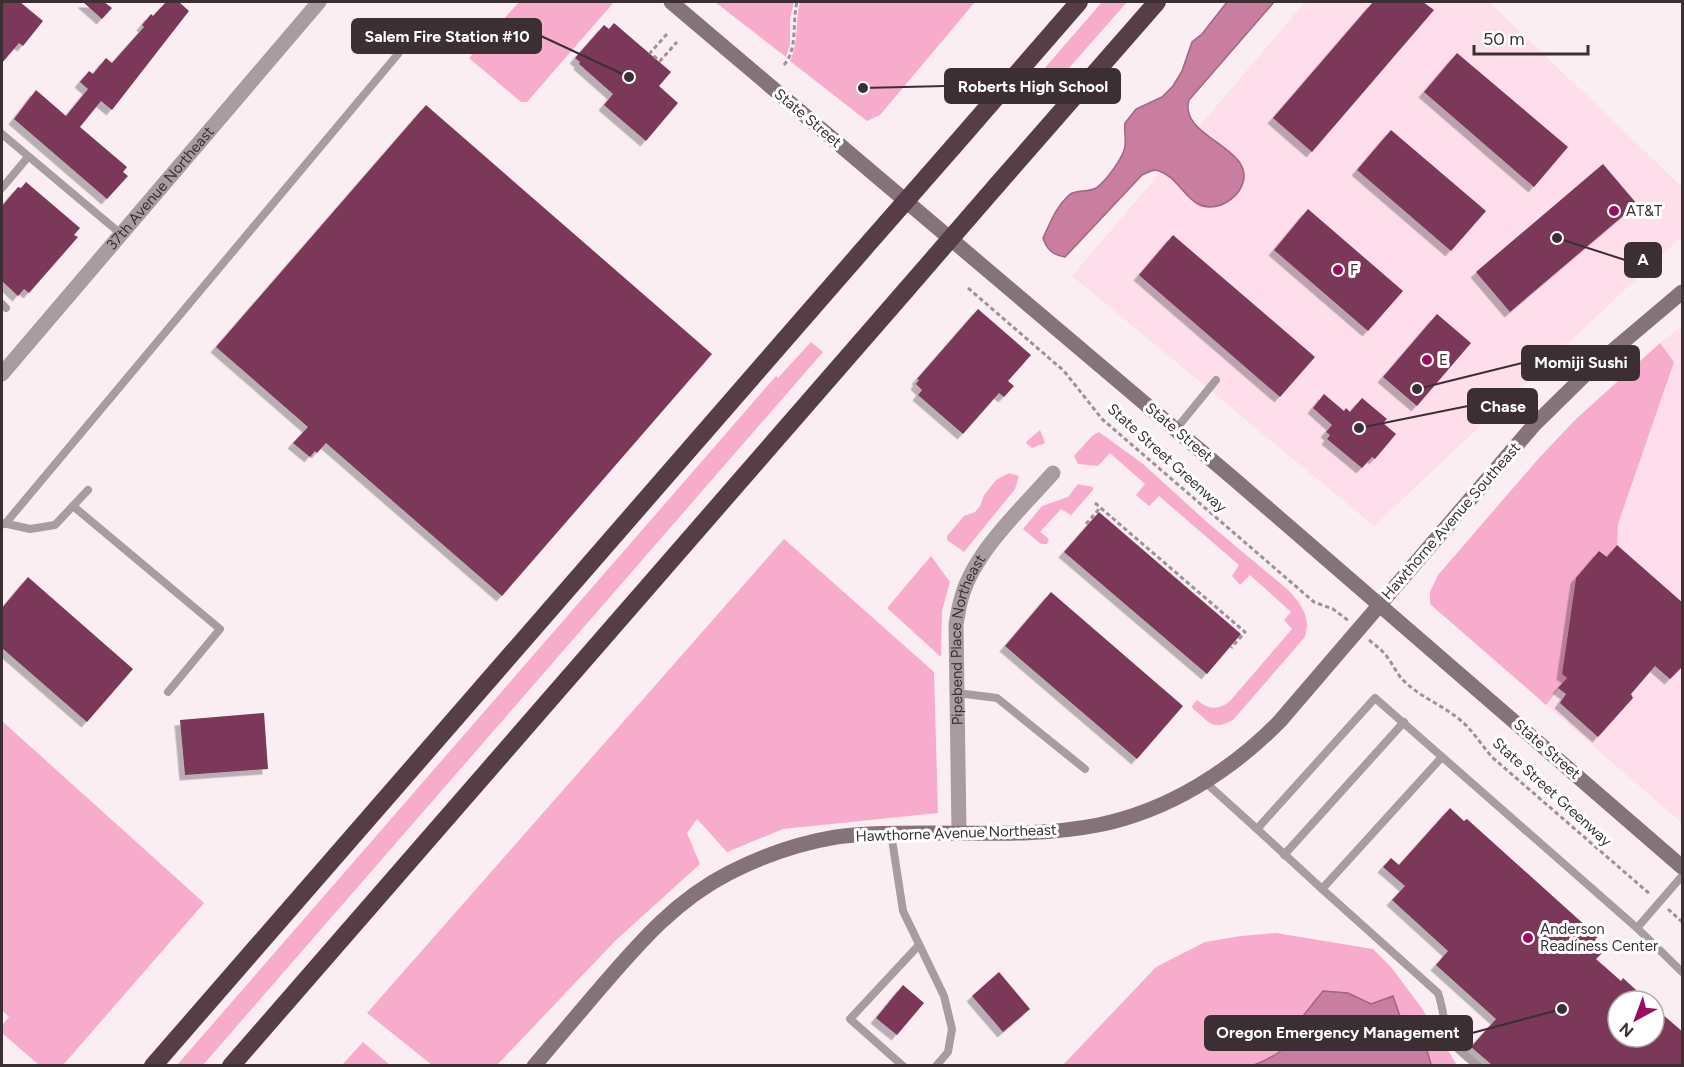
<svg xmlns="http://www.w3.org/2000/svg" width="1684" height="1067" viewBox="0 0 1684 1067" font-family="Figtree,sans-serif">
	<defs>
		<filter id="shadow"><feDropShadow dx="-5.5" dy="5.5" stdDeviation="0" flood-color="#0004"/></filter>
	</defs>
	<rect width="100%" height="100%" fill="#fbeef3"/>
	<g fill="#fedeea">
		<path d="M1305,2H1489L1682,187V236L1374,526L1072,276Z"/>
		<path d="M1682,326V823L1546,705L1562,674L1576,578L1599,551L1606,557L1674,362L1660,343Z"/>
	</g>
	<g fill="#f7accc">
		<path d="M519,2H614L527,102H521L469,58Z"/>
		<path d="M715,2H794L790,19V45L786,57Z"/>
		<path d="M800,2H975L880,115L867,121L790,61C799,42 795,21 800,2Z"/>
		<path d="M1102,2H1127L1047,93L1041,89L1032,98L1024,92Z"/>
		<path d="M811,342L823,352L203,1065H177L736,422L776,376L778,378Z"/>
		<path d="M1660,343L1674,362L1618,524L1617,545L1607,557L1599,551L1576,578L1562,674L1567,678L1546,705L1430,604V592L1438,575L1539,458L1576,419Z"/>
		<path d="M1040,430L1045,443L1032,448L1026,443L1027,441Z"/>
		<path d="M1099,432L1143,464L1208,523L1287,589C1300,602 1313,619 1304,638L1233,720C1210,732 1210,721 1193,709L1192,706L1197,700C1208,710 1219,710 1230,701L1292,629L1284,620L1291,612L1250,575L1240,585L1232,576L1239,565L1159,496L1149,506L1136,495L1145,484L1110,453L1098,466L1078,464L1074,456L1092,436Z"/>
		<path d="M1009,473L1019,476L1015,489L964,552L947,540V536L964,516L975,512L980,506L984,495L996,480Z"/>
		<path d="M1078,484L1093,487V490L1071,515L1061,509L1040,532L1049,539L1047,544H1041L1023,529L1042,506L1068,497Z"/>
		<path d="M784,539L934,672L938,813L783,829L727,852L697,819L687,833L700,864L615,941L497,1065H432L367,1013Z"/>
		<path d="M931,556L950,582L942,611L941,657L887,608Z"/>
		<path d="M2,721L204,903L63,1065H39L2,1033V1025L9,1017L2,1010Z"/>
		<path d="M1276,933L1373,949L1391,967L1421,1007L1457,1065L1062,1066L1156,967L1205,942L1241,936Z"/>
		<path d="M363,1042L390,1065H342Z"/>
	</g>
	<g fill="#c97d9f" stroke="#9e667f" stroke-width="1.5">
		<path d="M1227,2H1274L1189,100C1177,139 1266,149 1239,191C1234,198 1228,202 1221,205C1188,216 1183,178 1159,171C1153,169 1148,172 1142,175L1065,257C1053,255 1047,250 1043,238C1051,221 1056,207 1069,195C1076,189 1088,193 1096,188C1105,182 1124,157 1125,146C1126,138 1124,131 1125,123L1136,109L1162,97L1173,86L1182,71L1192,42L1202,34Z"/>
		<path d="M1323,991L1348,993L1371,1004L1393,996L1403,1025L1421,1041L1427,1051L1431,1064L1429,1066L1254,1065C1277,1056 1287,1048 1301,1029L1299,1021Z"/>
	</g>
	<g fill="#7c3758" filter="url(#shadow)">
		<path d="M2,2H20L43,21L23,46L19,43L2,63Z"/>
		<path d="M83,2H104L112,8L102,19Z"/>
		<path d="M166,2H179L189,11L112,110L101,101L80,127L127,167L123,172L128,176L107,199L14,119L36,90L66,116L88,89L80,82L89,71L93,74L106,58L112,63L144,27L142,25L151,14L153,16Z"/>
		<path d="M1373,2H1423L1434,10L1312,152L1273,118Z"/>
		<path d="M614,23L671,72L659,86L678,103L646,141L604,105L613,94L579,64L580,62L575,58L604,25L609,29Z"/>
		<path d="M1457,53L1568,147L1534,187L1424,92Z"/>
		<path d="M426,105L712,354L502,596L326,443L317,453L315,451L310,457L293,443L308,427L216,347Z"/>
		<path d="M1391,130L1486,211L1451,251L1357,170Z"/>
		<path d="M1603,164L1637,204L1510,312L1476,272Z"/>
		<path d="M26,182L80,228L74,235L78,237L29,293L24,289L18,296L2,281V206L18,187L21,188Z"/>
		<path d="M1308,209L1403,291L1368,331L1274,250Z"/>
		<path d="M1173,235L1315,357L1280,397L1139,275Z"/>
		<path d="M978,309L1031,355L1008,381L1014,386L1004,397L999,393L963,434L918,395L922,390L916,384L919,380L917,379Z"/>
		<path d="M1437,314L1471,343L1417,406L1383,377Z"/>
		<path d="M1324,394L1344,411L1346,408L1350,412L1362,398L1387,419L1383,423L1396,434L1375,459L1372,457L1362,468L1327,439L1330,435L1326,432L1332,425L1313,408Z"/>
		<path d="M1099,512L1241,634L1207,674L1064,552Z"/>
		<path d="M1617,545L1683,603V666L1670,679L1655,666L1631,694L1633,698L1598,737L1560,703L1566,694L1558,688L1567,678L1562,674L1576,578L1599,551L1607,557Z"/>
		<path d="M28,577L133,669L87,722L2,648V608Z"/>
		<path d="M1051,592L1183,706L1137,759L1005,646Z"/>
		<path d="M264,713L268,769L185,775L180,720Z"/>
		<path d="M1450,808L1464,821L1467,819L1598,937L1595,939L1606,949L1596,959L1621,981L1623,978L1648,1001H1618V1037H1654V1007L1683,1032V1065H1492L1471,1047L1496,1019L1436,965L1448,951L1392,900L1405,886L1383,867L1391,858L1399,865Z"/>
		<path d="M999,972L1030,1009L1003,1032L972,996Z"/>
		<path d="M903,985L924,1003L897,1035L876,1018Z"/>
	</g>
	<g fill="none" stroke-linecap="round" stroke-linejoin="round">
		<g stroke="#9e9297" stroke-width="3" stroke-dasharray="4.5 3" stroke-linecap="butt">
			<path d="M667,34L650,53L660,61L677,42"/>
			<path d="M784,65C798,49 792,22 797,2"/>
			<path d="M968,288L1064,371L1102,419L1314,602L1333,609L1349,621"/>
			<path d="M1095,503L1245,632L1231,648"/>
			<path d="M1086,524L1100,508"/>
			<path d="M1369,640C1374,644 1379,648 1383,652C1392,661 1396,674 1405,682C1422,698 1442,705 1459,719C1473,730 1481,745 1493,758L1651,895"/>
			<path d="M1668,909L1682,922"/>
		</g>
		<g stroke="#a99ca1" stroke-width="8">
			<path d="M2,134L121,234"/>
			<path d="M2,188L28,157"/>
			<path d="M2,304L6,308"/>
			<path d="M1176,429L1216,380"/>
			<path d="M73,506L220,629L168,692"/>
			<path d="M3,523L30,529L55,525L88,490"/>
			<path d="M5,524L398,54"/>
			<path d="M957,693L997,698L1085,769"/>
			<path d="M1205,782L1257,829L1375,698L1637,928"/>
			<path d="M1257,829L1322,889L1442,757"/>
			<path d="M891,833L903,911L944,996L952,1029L948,1052L936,1066"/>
			<path d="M1284,855L1404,722"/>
			<path d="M1682,876L1637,928L1682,972"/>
			<path d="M1322,889L1438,993C1442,1004 1443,1014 1445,1025C1447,1043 1465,1055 1478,1066"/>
			<path d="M903,1066L850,1019L919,945"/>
		</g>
		<g stroke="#a99ca1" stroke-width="15">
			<path id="s1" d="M2,374L319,2"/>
			<path id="s2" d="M959,833L956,624C958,615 959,605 962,596C975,551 1022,508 1053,473"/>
		</g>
		<g stroke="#86727a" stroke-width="15">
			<path d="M671,2L1234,479L1682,867"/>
			<path d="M534,1066C557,1039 579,1013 602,986C640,942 676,900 729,873C762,856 800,843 836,837C866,833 896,833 927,833C983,833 1043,836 1098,825C1168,811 1231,771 1280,721L1533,426L1591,369L1682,292"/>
		</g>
		<g stroke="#563d48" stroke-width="18">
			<path d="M953,147L1079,2"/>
			<path d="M997,185L1157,2"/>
			<path d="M153,1066L861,252"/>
			<path d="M231,1066L906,290"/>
		</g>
		<g stroke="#563d48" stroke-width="18">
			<path d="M861,252L953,147"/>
			<path d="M906,290L997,185"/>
		</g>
	</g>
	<g fill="#990e60" stroke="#fff" stroke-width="2">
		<circle cx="1614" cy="211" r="6"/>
		<circle cx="1338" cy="270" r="6"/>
		<circle cx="1427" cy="360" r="6"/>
		<circle cx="1528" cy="938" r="6"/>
	</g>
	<g text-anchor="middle" stroke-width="6" stroke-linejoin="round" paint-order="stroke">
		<g font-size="15" fill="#3b2f34" stroke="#fff">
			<text transform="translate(808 118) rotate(40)" y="5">State Street</text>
			<text dy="5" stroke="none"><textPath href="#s1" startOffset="244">37th Avenue Northeast</textPath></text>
			<text transform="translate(1179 432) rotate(40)" y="5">State Street</text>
			<text transform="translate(1167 458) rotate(42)" y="5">State Street Greenway</text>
			<text transform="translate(1451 521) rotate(-49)" y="5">Hawthorne Avenue Southeast</text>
			<text dy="5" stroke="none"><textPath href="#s2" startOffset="195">Pipebend Place Northeast</textPath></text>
			<text transform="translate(1547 749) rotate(41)" y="5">State Street</text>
			<text transform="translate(1552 792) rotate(42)" y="5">State Street Greenway</text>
			<text transform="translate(956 833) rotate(-2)" y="5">Hawthorne Avenue Northeast</text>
		</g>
		<g font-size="15" fill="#3b2f34" stroke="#fff" text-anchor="start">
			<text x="1626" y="216">AT&amp;T</text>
			<text x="1350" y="275">F</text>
			<text x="1439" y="365">E</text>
			<text x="1540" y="934">Anderson<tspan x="1540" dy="17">Readiness Center</tspan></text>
		</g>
	</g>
	<path fill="none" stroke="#3b2f34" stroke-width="2" d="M629 77L541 36M863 88L945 86M1557 238L1625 260M1417 389L1522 363M1359 428L1468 406M1562 1009L1472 1033"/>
	<g fill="#3b2f34" stroke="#fff" stroke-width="2">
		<circle cx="629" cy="77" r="6"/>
		<circle cx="863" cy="88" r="6"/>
		<circle cx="1557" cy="238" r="6"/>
		<circle cx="1417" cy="389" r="6"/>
		<circle cx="1359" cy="428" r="6"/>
		<circle cx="1562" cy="1009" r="6"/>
	</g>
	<g fill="#3b2f34" stroke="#3b2f34" stroke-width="2">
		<rect x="352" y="19" width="189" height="34" rx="6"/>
		<rect x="945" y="69" width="175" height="34" rx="6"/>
		<rect x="1625" y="243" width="36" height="34" rx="6"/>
		<rect x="1522" y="346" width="117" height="34" rx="6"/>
		<rect x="1468" y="389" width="69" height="34" rx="6"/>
		<rect x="1205" y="1016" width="267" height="34" rx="6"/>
	</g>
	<g font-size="16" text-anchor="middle" font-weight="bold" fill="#fff">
		<text x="447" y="42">Salem Fire Station #10</text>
		<text x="1033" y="92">Roberts High School</text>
		<text x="1643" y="265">A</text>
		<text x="1581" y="368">Momiji Sushi</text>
		<text x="1503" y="412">Chase</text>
		<text x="1338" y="1038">Oregon Emergency Management</text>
	</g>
	<rect width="1684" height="1067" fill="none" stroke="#3b2f34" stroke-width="6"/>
	<g transform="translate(1636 1019) rotate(221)"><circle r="28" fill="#ffffff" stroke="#b1acae" stroke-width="1.5"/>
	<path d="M0-4.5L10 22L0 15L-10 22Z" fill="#990e60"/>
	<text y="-9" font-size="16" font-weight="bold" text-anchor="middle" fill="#3b2f34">N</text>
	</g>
	<path d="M1474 45v9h114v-9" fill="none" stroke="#3b2f34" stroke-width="3"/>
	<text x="1483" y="45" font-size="18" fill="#3b2f34" stroke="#ffffff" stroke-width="4.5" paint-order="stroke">50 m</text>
</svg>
